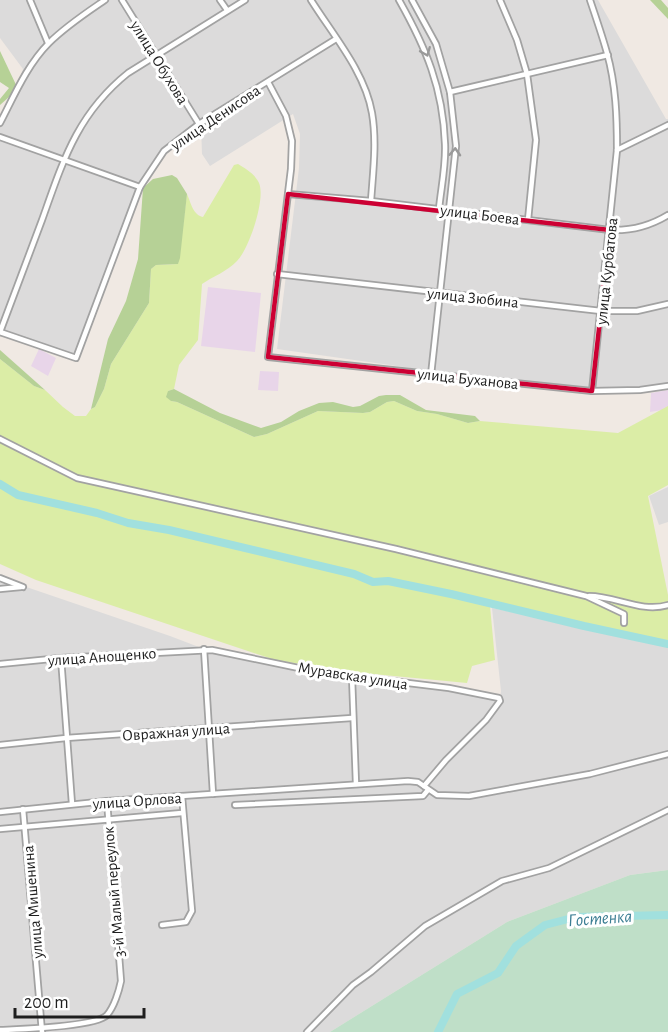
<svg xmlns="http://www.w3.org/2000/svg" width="668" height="1032" viewBox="0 0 668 1032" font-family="'Alegreya Sans',sans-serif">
	<rect width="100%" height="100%" fill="#f0e9e3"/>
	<g fill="#dcdbdb">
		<path d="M0,0H598L666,119H668V386L595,391L439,372L277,349L299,168L300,134L293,114L210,166L202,154L201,125L166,151L142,188L79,358L0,331V128L12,104L23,69L0,38Z"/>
		<path d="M668,487V522L659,525L649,496Z"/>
		<path d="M0,578L170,636L204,649L318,672L500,698L501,691L492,608L668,644V870L630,875L507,922L330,1032H0Z"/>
	</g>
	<g fill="#e8d5e9">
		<path d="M208,287L261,293L255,352L201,346Z"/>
		<path d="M39,349L56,358L48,376L31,366Z"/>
		<path d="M260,371L279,372L278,391L258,390Z"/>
		<path d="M668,390V409L650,412L651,393Z"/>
	</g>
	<path fill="#dbeda6" d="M238,164C246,169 255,174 259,183C266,199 249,249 237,261C228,271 212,277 202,284L198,340L179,365L174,389L168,391L171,401L177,402L254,437L267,434L318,411L363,413L370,412L387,402L394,401L417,411L437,414L468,423L480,421L618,433L668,406V485L648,496L668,595V642L490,606L495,660L472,666L467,683L352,672L275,660L36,580L0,564V359L34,386L45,390L63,407L75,416H86L91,409L95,407L104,389L111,364L149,303L151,269L156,265L178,264L187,194C191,203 193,215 203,217L234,165Z"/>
	<g fill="#b6d196">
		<path d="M650,0H661L668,8V19Z"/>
		<path d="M0,51L18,89L0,105V99L9,88L0,82Z"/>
		<path d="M172,175L177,178L187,194L180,258L178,264L156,265L151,269L149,303L111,364L104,389L95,407L91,409L108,339L126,301L138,259L143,188L153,179Z"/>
		<path d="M0,350L45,390L34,386L0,359Z"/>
		<path d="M174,389L220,413L261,428L281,422L299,411L319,403L333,402L353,407L360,406L379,396L386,395H400L426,410L475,416L480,421L468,423L437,414L417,411L394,401L387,402L370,412L363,413L318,411L267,434L254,437L177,402L171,401L166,397L168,391Z"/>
	</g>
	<path fill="#bfdfc8" d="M668,870V1032H330L507,922L630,875Z"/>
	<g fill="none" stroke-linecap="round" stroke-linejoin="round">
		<g stroke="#a1e0de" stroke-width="8">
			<path d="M0,484L18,495L97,513L128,523L169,530L354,574L373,582L388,581L451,594L584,626L668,644"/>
			<path d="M438,1032L457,994L498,973L516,946L545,925L576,917L668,915"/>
		</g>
		<defs>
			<g id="street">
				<path d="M30,0L48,43"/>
				<path d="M122,0L199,124"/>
				<path d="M220,0L227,10"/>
				<path d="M311,0C333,35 365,72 372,113C377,142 373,172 371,201"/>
				<path d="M399,0C426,48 443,88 445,144C446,166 441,188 439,209"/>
				<path d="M412,0L436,44L450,92L456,146L431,375"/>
				<path d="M500,0L517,40L527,74L536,140L528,220"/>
				<path d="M590,0C596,18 602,35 607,53C616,85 617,118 617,150L592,391"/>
				<path d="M268,82L286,116L292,141L291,169L268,357L592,391L640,390L668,386"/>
				<path d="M450,92L608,55"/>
				<path d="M0,123C14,96 27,65 49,43C66,26 86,13 105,0"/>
				<path d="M0,137L140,187"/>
				<path d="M617,150L668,125"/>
				<path d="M288,194L371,201L610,230C632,231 650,226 668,215"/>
				<path d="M277,274L601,311H637L668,304"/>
				<path d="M0,332L76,358L140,187L164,151L199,124L336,39"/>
				<path d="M0,332C14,295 28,257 42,220C63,161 77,114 128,73L245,0"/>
				<path d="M0,439L77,478L396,549L586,596L624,614V623"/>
				<path d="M0,578L23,587"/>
				<path d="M0,589L21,587"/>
				<path d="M589,596C616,596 641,613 668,605"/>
				<path d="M204,649L213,794"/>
				<path d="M61,658L72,804"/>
				<path d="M0,664L61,658L212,650L318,672L449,688L499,698L500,701L486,720L446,760L424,786"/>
				<path d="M352,677L356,784"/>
				<path d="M0,745L66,738L352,718"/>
				<path d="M235,805L423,796L428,790"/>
				<path d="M23,809L42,1032"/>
				<path d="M0,812L107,801L408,781L418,782L437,795L469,796L590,774L668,754"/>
				<path d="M0,829L182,813"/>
				<path d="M162,925L186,922L192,911L182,796"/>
				<path d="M0,1030C19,1029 96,1027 107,1015C114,1007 119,991 121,981L107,801"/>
				<path d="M307,1032L353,985L371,972L425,926L502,881L549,868L668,810"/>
			</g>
		</defs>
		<use href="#street" stroke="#a2a2a2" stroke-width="8"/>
		<use href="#street" stroke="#fff" stroke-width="4.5"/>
	</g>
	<defs><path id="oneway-chevron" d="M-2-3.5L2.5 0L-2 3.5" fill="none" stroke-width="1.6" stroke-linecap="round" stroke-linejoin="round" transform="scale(1.5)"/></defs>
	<g stroke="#9a9a9a">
		<use href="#oneway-chevron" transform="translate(426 52) rotate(68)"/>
		<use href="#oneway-chevron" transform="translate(455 152) rotate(-87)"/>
	</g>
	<path fill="none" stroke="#c03" stroke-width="4.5" stroke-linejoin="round" d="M288,194L610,230L592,391L268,357Z"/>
	<g text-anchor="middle" stroke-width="6" stroke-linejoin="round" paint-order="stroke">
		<g font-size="16" fill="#1e1e1e" stroke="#fff">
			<text transform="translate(160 62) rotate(58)" y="6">улица Обухова</text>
			<text transform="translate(215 117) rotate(-34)" y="6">улица Денисова</text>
			<text transform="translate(480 214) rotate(7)" y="6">улица Боева</text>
			<text transform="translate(606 271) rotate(-84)" y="6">улица Курбатова</text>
			<text transform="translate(473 297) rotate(6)" y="6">улица Зюбина</text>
			<text transform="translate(468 378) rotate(6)" y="6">улица Буханова</text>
			<text transform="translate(102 656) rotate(-4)" y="6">улица Анощенко</text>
			<text transform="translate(353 675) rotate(9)" y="6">Муравская улица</text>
			<text transform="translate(176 731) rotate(-4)" y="6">Овражная улица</text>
			<text transform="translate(137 800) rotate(-4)" y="6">улица Орлова</text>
			<text transform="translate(113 892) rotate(-95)" y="6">3-й Малый переулок</text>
			<text transform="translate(32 902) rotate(-95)" y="6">улица Мишенина</text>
		</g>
		<g font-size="18" font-style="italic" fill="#3b7d93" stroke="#fff">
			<text transform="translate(600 918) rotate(-4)" y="6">Гостенка</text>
		</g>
	</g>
	<path d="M15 1008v9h129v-9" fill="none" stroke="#1e1e1e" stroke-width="3"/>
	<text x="24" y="1008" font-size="18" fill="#1e1e1e" stroke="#ffffff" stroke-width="4.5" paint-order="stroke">200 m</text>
</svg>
